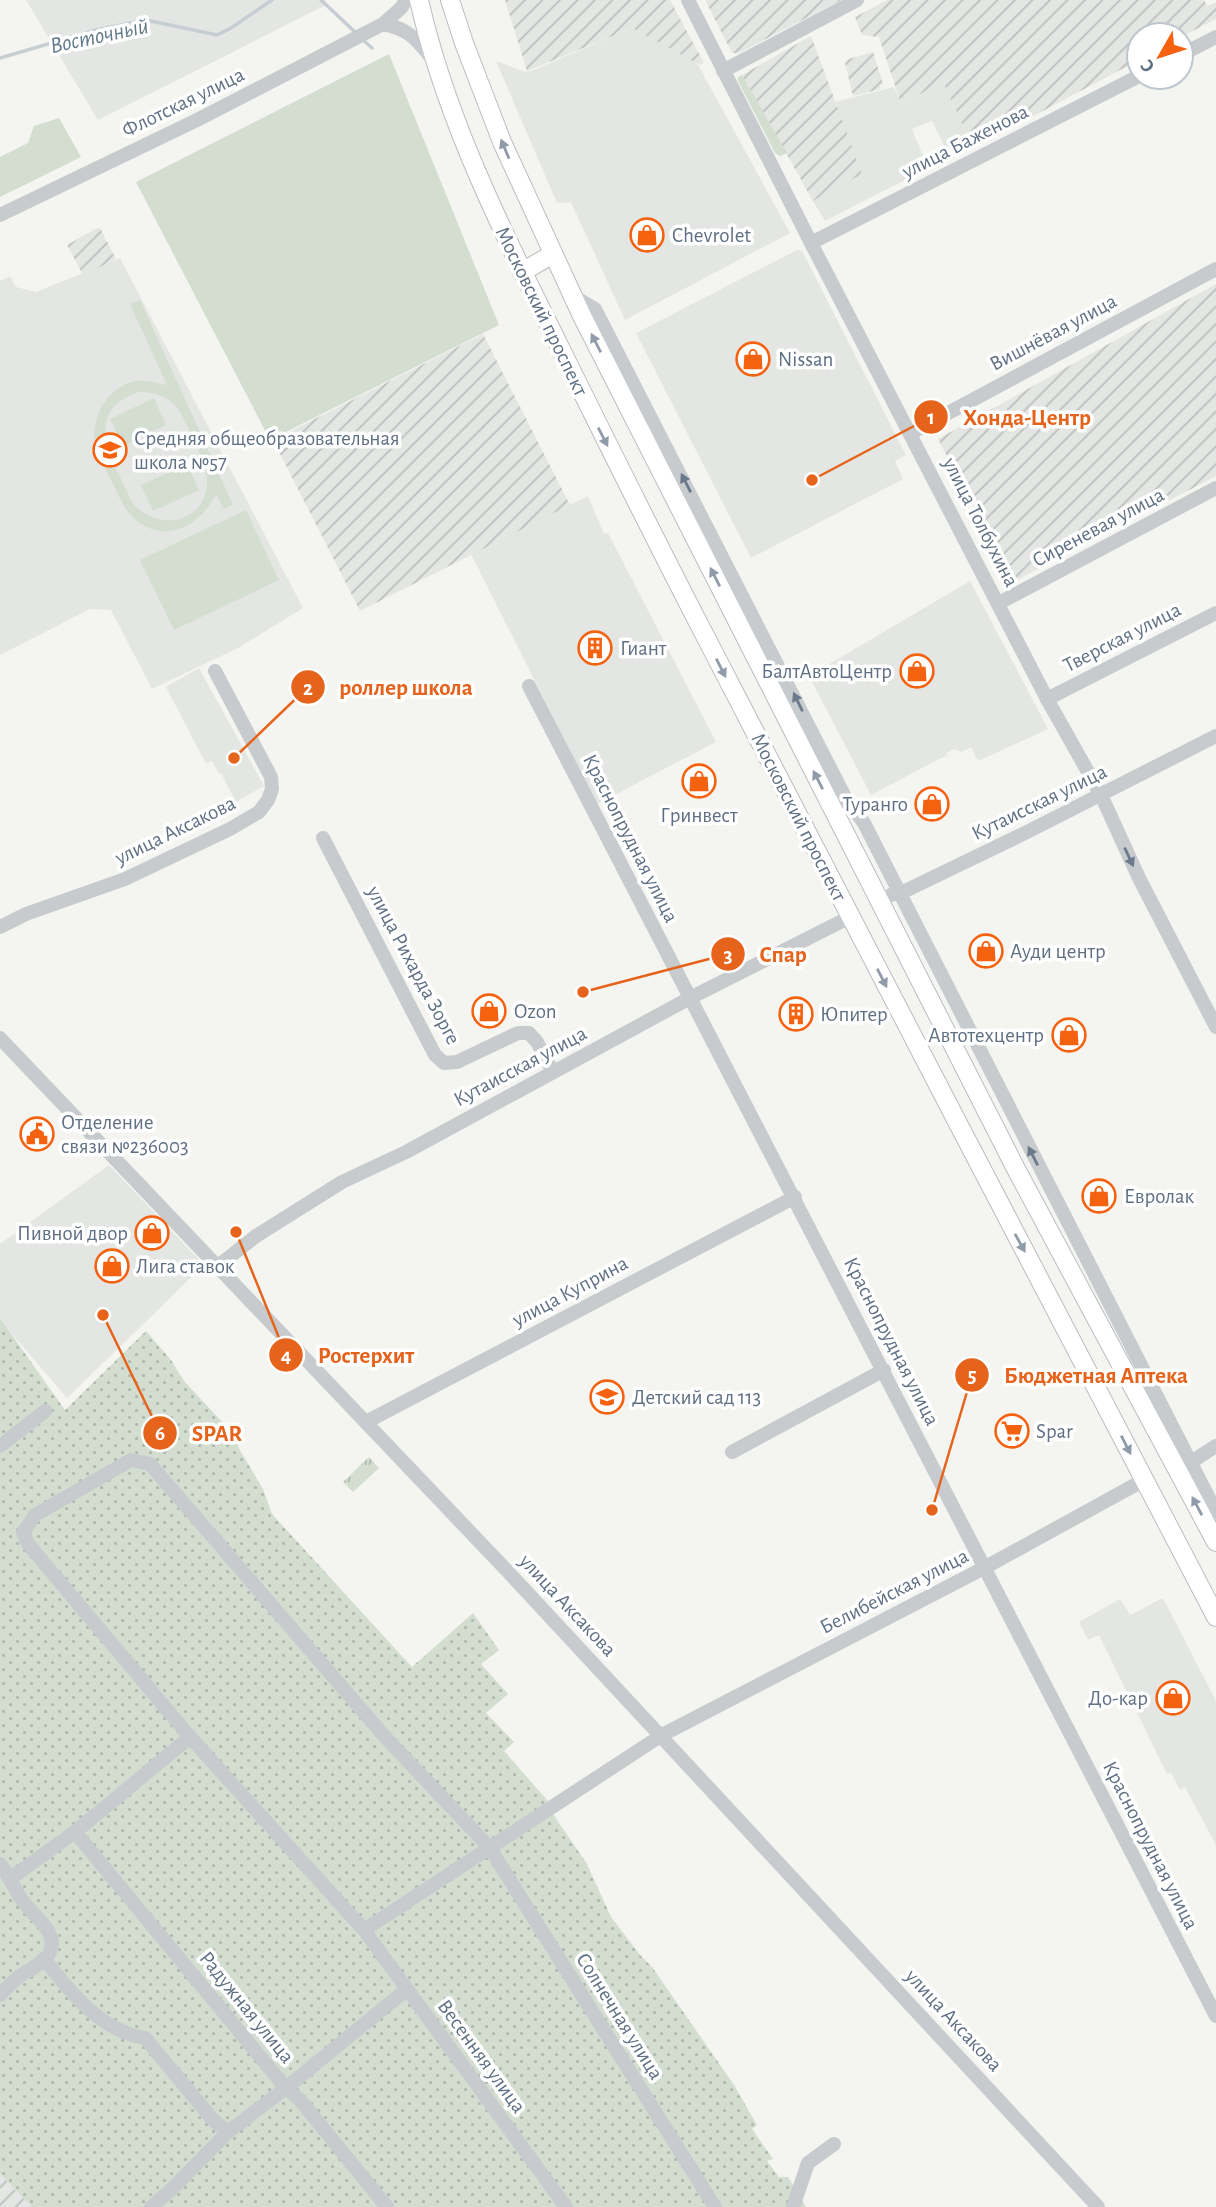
<svg xmlns="http://www.w3.org/2000/svg" width="1216" height="2207" viewBox="0 0 1216 2207" font-family="'Alegreya Sans',sans-serif">
	<defs>
		<pattern id="industrial-furrows" width="10" height="10" patternUnits="userSpaceOnUse" patternTransform="scale(1.75)"><rect width="10" height="10" fill="#e4e6e3"/><path d="M-1 1l2-2M0 10L10 0M9 11l2-2" fill="none" stroke="#bcbfbe"/></pattern>
		<pattern id="park-tufts" width="24" height="20" patternUnits="userSpaceOnUse" patternTransform="scale(1.75)"><rect width="24" height="20" fill="#d3ddd0"/><path d="M3 7l-1-3M5 7V3M7 7l1-3M15 17l-1-3M17 17v-4M19 17l1-3" fill="none" stroke="#afb8ae"/></pattern>
		<pattern id="garden-dots" width="8" height="8" patternUnits="userSpaceOnUse" patternTransform="scale(1.75)"><rect width="8" height="8" fill="#d3ddd0"/><path d="M2 2h.1M6 6h.1" fill="none" stroke="#afb8ae" stroke-width="1.8" stroke-linecap="round"/></pattern>
	</defs>
	<rect width="100%" height="100%" fill="#f4f5f0"/>
	<g fill="#e4e6e3">
		<path d="M26,0H325L326,5L98,120Z"/>
		<path d="M632,28L697,63L790,233L625,320L571,202L557,203L496,61L525,72L531,71Z"/>
		<path d="M943,82L973,148L951,159L932,121L912,129L928,168L825,221L813,201L862,174L835,102L894,87L901,104Z"/>
		<path d="M797,250L802,251L906,455L895,461L903,479L751,558L636,333Z"/>
		<path d="M120,258L303,608L240,647L152,689L111,610L90,609L0,655V281L10,276L16,287L36,292Z"/>
		<path d="M588,496L604,534L608,533L716,742L597,804L471,554Z"/>
		<path d="M970,581L1048,729L978,761L971,747L961,752L954,749L946,753L948,758L945,756L871,795L809,676Z"/>
		<path d="M199,668L264,786L236,802L221,773L219,774L212,761L206,764L166,687Z"/>
		<path d="M109,1165L204,1265L67,1398L0,1320V1244Z"/>
		<path d="M1163,1598L1216,1701V1845L1185,1787L1180,1790L1171,1773L1167,1774L1099,1635L1088,1640L1079,1622L1120,1599L1130,1615Z"/>
	</g>
	<g fill="url(#industrial-furrows)">
		<path d="M505,0H670L704,63L700,65L632,28L527,71Z"/>
		<path d="M705,0H841L739,53H732Z"/>
		<path d="M887,0H1204L1207,6L1216,2V19L1181,37V35H1139V60L973,148L943,82L901,104L879,37L862,35L855,17Z"/>
		<path d="M811,36L862,174L813,201L742,75Z"/>
		<path d="M873,52L883,84L880,85L881,89L853,96L845,63L848,59Z"/>
		<path d="M100,228L116,259L83,275L67,245L95,229Z"/>
		<path d="M1216,284V476L1013,582L938,439Z"/>
		<path d="M483,334L570,505L360,611L273,440Z"/>
		<path d="M0,2174L32,2207H0Z"/>
	</g>
	<g fill="#d3ddd0" fill-rule="evenodd">
		<path d="M389,54L499,325L270,440L136,182Z"/>
		<path d="M742,75L787,153L780,156L775,153L738,81V77Z"/>
		<path d="M59,118L81,157L0,197V157L28,143L34,126Z"/>
		<path d="M140,300L233,505L224,509L216,494C202,523 169,544 138,522C125,512 119,496 112,482C106,470 97,456 95,443C91,416 108,387 135,381C146,379 157,383 167,385L130,304ZM139,392C155,392 166,396 177,407C187,424 208,464 207,482C206,524 156,533 132,502C115,464 79,411 139,392Z"/>
		<path d="M154,398L166,425L123,446L110,419Z"/>
		<path d="M187,464L199,490L153,511L141,485Z"/>
		<path d="M246,510L279,580L174,630L140,560Z"/>
	</g>
	<path fill="url(#park-tufts)" d="M369,1457L379,1468L353,1492L343,1482Z"/>
	<path fill="url(#garden-dots)" d="M0,1318L65,1410L146,1331L171,1360L184,1381L239,1440L238,1447L263,1489L272,1514L412,1667L473,1613L499,1650L481,1664L508,1694L486,1713L514,1742L504,1751L547,1800L555,1817L587,1864L611,1917L641,1956L652,1967L734,2085L757,2125L752,2129L773,2159L767,2161L779,2177H788L806,2207H32L0,2174Z"/>
	<g fill="none" stroke-linecap="round" stroke-linejoin="round">
		<g stroke="#c6ced4" stroke-width="3.5">
			<path d="M321,0L355,32"/>
			<path d="M363,40L372,48"/>
			<path d="M0,58L96,30L146,20L217,35L231,28L272,0"/>
		</g>
		<defs>
			<g id="major">
				<path d="M419,0C443,106 490,206 538,303C592,412 645,520 701,628C871,958 1044,1288 1216,1617"/>
				<path d="M450,0L464,43L502,142L582,316L1015,1167L1216,1542"/>
				<path d="M522,272L553,254"/>
			</g>
		</defs>
		<use href="#major" stroke="#babdc1" stroke-width="20"/>
		<g stroke="#c8cbce" stroke-width="14">
			<path d="M688,0L811,243L1047,699L1101,795L1139,878L1216,1027"/>
			<path d="M383,24C410,29 417,40 434,61"/>
			<path d="M1181,55L1216,37"/>
			<path d="M723,71L857,0"/>
			<path d="M0,215L197,120L383,24L401,8L406,0"/>
			<path d="M811,243L1139,76"/>
			<path d="M573,296L595,309L845,797L864,823L1216,1512"/>
			<path d="M911,433L1216,269"/>
			<path d="M999,603L1216,488"/>
			<path d="M529,686L1216,2016"/>
			<path d="M1047,699L1216,613"/>
			<path d="M323,838L435,1055L444,1063L457,1062L518,1033H529L537,1042L553,1072"/>
			<path d="M891,895L907,890L1025,833L1216,736"/>
			<path d="M0,927L26,914L125,879L230,829L259,812L268,800L272,789L271,777L215,671"/>
			<path d="M0,1038L512,1576L1098,2207"/>
			<path d="M218,1266L256,1236L342,1182L406,1152L690,998L850,917"/>
			<path d="M366,1422L795,1197"/>
			<path d="M0,1446L45,1411"/>
			<path d="M732,1452L884,1370"/>
			<path d="M1185,1466L1216,1446"/>
			<path d="M75,1832L286,2088L300,2100L387,2207"/>
			<path d="M0,1864C9,1875 13,1886 20,1897C28,1912 60,1931 50,1952C45,1963 30,1969 20,1976C13,1981 7,1988 0,1995"/>
			<path d="M11,1878L75,1832L190,1737"/>
			<path d="M364,1930L662,1735L984,1568L1144,1480"/>
			<path d="M45,1960C71,1993 101,2031 145,2038L213,2120L228,2132"/>
			<path d="M151,2207L173,2188L228,2132L286,2088L407,1989"/>
			<path d="M566,2207L364,1930L190,1737L29,1545L23,1533L35,1515L131,1460L150,1464L386,1738L489,1847L715,2207"/>
			<path d="M793,2207L808,2163L834,2144"/>
		</g>
		<use href="#major" stroke="#fff" stroke-width="18"/>
	</g>
	<defs><path id="oneway-solid" d="M-6-.8H1V-3.2L6.5 0L1 3.2V.8H-6Z" transform="scale(1.75)"/></defs>
	<g fill="#909ba9">
		<use href="#oneway-solid" transform="translate(505 149) rotate(-113)"/>
		<use href="#oneway-solid" transform="translate(596 343) rotate(-117)"/>
		<use href="#oneway-solid" transform="translate(603 437) rotate(63)"/>
		<use href="#oneway-solid" transform="translate(715 577) rotate(-117)"/>
		<use href="#oneway-solid" transform="translate(721 668) rotate(63)"/>
		<use href="#oneway-solid" transform="translate(818 780) rotate(-117)"/>
		<use href="#oneway-solid" transform="translate(882 978) rotate(63)"/>
		<use href="#oneway-solid" transform="translate(1020 1243) rotate(61)"/>
		<use href="#oneway-solid" transform="translate(1126 1445) rotate(63)"/>
		<use href="#oneway-solid" transform="translate(1197 1506) rotate(-118)"/>
	</g>
	<g fill="#6a798b">
		<use href="#oneway-solid" transform="translate(686 483) rotate(-117)"/>
		<use href="#oneway-solid" transform="translate(798 702) rotate(-116)"/>
		<use href="#oneway-solid" transform="translate(1129 857) rotate(65)"/>
		<use href="#oneway-solid" transform="translate(1033 1156) rotate(-117)"/>
	</g>
	<defs>
		<symbol id="shop-ring" viewBox="-11 -11 22 22"><circle r="9.5" fill="#fff" stroke="#f5620f" stroke-width="1.5"/><path d="M-5-2.5h2.3a2.7 3.5 0 0 1 5.4 0H5L5.5 6h-11ZM-1.5-2.5h3a1.5 2.3 0 0 0-3 0Z" fill="#f5620f"/></symbol>
		<symbol id="school-ring" viewBox="-11 -11 22 22"><circle r="9.5" fill="#fff" stroke="#f5620f" stroke-width="1.5"/><path d="M0-5L7-2L0 1L-7-2ZM-4 1L0 2.5L4 1V4Q0 6-4 4Z" fill="#f5620f"/></symbol>
		<symbol id="building-ring" viewBox="-11 -11 22 22"><circle r="9.5" fill="#fff" stroke="#f5620f" stroke-width="1.5"/><path d="M-4-6H4V6H1V3H-1V6H-4ZM-2.5-4.3h1.7v1.8h-1.7ZM.8-4.3h1.7v1.8H.8ZM-2.5-1h1.7V.8h-1.7ZM.8-1h1.7V.8H.8Z" fill="#f5620f"/></symbol>
		<symbol id="civic-ring" viewBox="-11 -11 22 22"><circle r="9.5" fill="#fff" stroke="#f5620f" stroke-width="1.5"/><path d="M-.6-6.5H3V-4.5H.6V-3L4-1V1h2V6H-6V1h2V-1L-.6-3ZM-1.2 2.5V6h2.4V2.5Z" fill="#f5620f"/></symbol>
		<symbol id="supermarket-ring" viewBox="-11 -11 22 22"><circle r="9.5" fill="#fff" stroke="#f5620f" stroke-width="1.5"/><path d="M-6-5.5h2.5l.6 2H6L4.5 2H-2.5L-4.4-4H-6ZM-1.5 3.2a1.3 1.3 0 1 0 .1 0ZM3 3.2a1.3 1.3 0 1 0 .1 0Z" fill="#f5620f"/></symbol>
	</defs>
	<g fill-rule="evenodd">
		<use href="#shop-ring" x="628" y="216" width="38" height="38"/>
		<use href="#shop-ring" x="734" y="340" width="38" height="38"/>
		<use href="#school-ring" x="91" y="431" width="38" height="38"/>
		<use href="#building-ring" x="576" y="629" width="38" height="38"/>
		<use href="#shop-ring" x="898" y="652" width="38" height="38"/>
		<use href="#shop-ring" x="680" y="762" width="38" height="38"/>
		<use href="#shop-ring" x="913" y="785" width="38" height="38"/>
		<use href="#shop-ring" x="967" y="932" width="38" height="38"/>
		<use href="#shop-ring" x="470" y="992" width="38" height="38"/>
		<use href="#building-ring" x="777" y="995" width="38" height="38"/>
		<use href="#shop-ring" x="1050" y="1016" width="38" height="38"/>
		<use href="#civic-ring" x="18" y="1115" width="38" height="38"/>
		<use href="#shop-ring" x="1080" y="1177" width="38" height="38"/>
		<use href="#shop-ring" x="133" y="1214" width="38" height="38"/>
		<use href="#shop-ring" x="93" y="1247" width="38" height="38"/>
		<use href="#school-ring" x="588" y="1378" width="38" height="38"/>
		<use href="#supermarket-ring" x="993" y="1412" width="38" height="38"/>
		<use href="#shop-ring" x="1154" y="1679" width="38" height="38"/>
	</g>
	<g text-anchor="middle" stroke-width="7" stroke-linejoin="round" paint-order="stroke">
		<g font-size="21" fill="#607084" stroke="#fff">
			<text transform="translate(183 102) rotate(-26)" y="7">Флотская улица</text>
			<text transform="translate(965 141) rotate(-27)" y="7">улица Баженова</text>
			<text transform="translate(542 311) rotate(64)" y="7">Московский проспект</text>
			<text transform="translate(1053 332) rotate(-28)" y="7">Вишнёвая улица</text>
			<text transform="translate(981 522) rotate(63)" y="7">улица Толбухина</text>
			<text transform="translate(1098 527) rotate(-28)" y="7">Сиреневая улица</text>
			<text transform="translate(1122 637) rotate(-27)" y="7">Тверская улица</text>
			<text transform="translate(1039 802) rotate(-26)" y="7">Кутаисская улица</text>
			<text transform="translate(799 817) rotate(63)" y="7">Московский проспект</text>
			<text transform="translate(175 830) rotate(-26)" y="7">улица Аксакова</text>
			<text transform="translate(631 838) rotate(63)" y="7">Краснопрудная улица</text>
			<text transform="translate(414 965) rotate(62)" y="7">улица Рихарда Зорге</text>
			<text transform="translate(520 1066) rotate(-28)" y="7">Кутаисская улица</text>
			<text transform="translate(570 1291) rotate(-28)" y="7">улица Куприна</text>
			<text transform="translate(892 1341) rotate(63)" y="7">Краснопрудная улица</text>
			<text transform="translate(894 1591) rotate(-27)" y="7">Белибейская улица</text>
			<text transform="translate(568 1605) rotate(47)" y="7">улица Аксакова</text>
			<text transform="translate(1151 1845) rotate(63)" y="7">Краснопрудная улица</text>
			<text transform="translate(247 2007) rotate(51)" y="7">Радужная улица</text>
			<text transform="translate(620 2016) rotate(58)" y="7">Солнечная улица</text>
			<text transform="translate(954 2020) rotate(47)" y="7">улица Аксакова</text>
			<text transform="translate(482 2056) rotate(54)" y="7">Весенняя улица</text>
		</g>
		<g font-size="21" fill="#607084" stroke="#fff" text-anchor="start">
			<text x="672" y="242">Chevrolet</text>
			<text x="778" y="366">Nissan</text>
			<text x="134" y="445">Средняя общеобразовательная<tspan x="134" dy="24">школа №57</tspan></text>
			<text x="620" y="655">Гиант</text>
			<text x="892" y="678" text-anchor="end">БалтАвтоЦентр</text>
			<text x="908" y="811" text-anchor="end">Туранго</text>
			<text x="699" y="822" text-anchor="middle">Гринвест</text>
			<text x="1010" y="958">Ауди центр</text>
			<text x="514" y="1018">Ozon</text>
			<text x="820" y="1021">Юпитер</text>
			<text x="1044" y="1042" text-anchor="end">Автотехцентр</text>
			<text x="61" y="1129">Отделение<tspan x="61" dy="24">связи №236003</tspan></text>
			<text x="1124" y="1203">Евролак</text>
			<text x="128" y="1240" text-anchor="end">Пивной двор</text>
			<text x="136" y="1273">Лига ставок</text>
			<text x="632" y="1404">Детский сад 113</text>
			<text x="1036" y="1438">Spar</text>
			<text x="1148" y="1705" text-anchor="end">До-кар</text>
		</g>
		<g font-size="23" font-style="italic" fill="#607989" stroke="#fff">
			<text transform="translate(99 35) rotate(-12)" y="8">Восточный</text>
		</g>
	</g>
	<path fill="none" stroke="#e6631b" stroke-width="2.5" d="M812 480L931 417M234 758L308 687M583 992L728 954M236 1232L286 1355M932 1510L972 1375M103 1315L160 1433"/>
	<g fill="#e6631b" stroke="#fff" stroke-width="2.5">
		<circle cx="812" cy="480" r="7"/>
		<circle cx="234" cy="758" r="7"/>
		<circle cx="583" cy="992" r="7"/>
		<circle cx="236" cy="1232" r="7"/>
		<circle cx="932" cy="1510" r="7"/>
		<circle cx="103" cy="1315" r="7"/>
		<circle cx="931" cy="417" r="18"/>
		<circle cx="308" cy="687" r="18"/>
		<circle cx="728" cy="954" r="18"/>
		<circle cx="286" cy="1355" r="18"/>
		<circle cx="972" cy="1375" r="18"/>
		<circle cx="160" cy="1433" r="18"/>
	</g>
	<g font-size="21" text-anchor="middle" font-weight="bold" fill="#fff">
		<text x="931" y="424">1</text>
		<text x="308" y="695">2</text>
		<text x="728" y="962">3</text>
		<text x="286" y="1362">4</text>
		<text x="972" y="1382">5</text>
		<text x="160" y="1440">6</text>
	</g>
	<g font-size="23" text-anchor="middle" font-weight="bold" fill="#e6631b" stroke="#fff" stroke-width="7" stroke-linejoin="round" paint-order="stroke">
		<text x="1027" y="425">Хонда-Центр</text>
		<text x="406" y="695">роллер школа</text>
		<text x="783" y="962">Спар</text>
		<text x="366" y="1363">Ростерхит</text>
		<text x="1096" y="1383">Бюджетная Аптека</text>
		<text x="217" y="1441">SPAR</text>
	</g>
	<g transform="translate(1160 56) rotate(231)"><circle r="33" fill="#ffffff" stroke="#bfc6ce" stroke-width="2"/>
	<path d="M0-5L12 26L0 18L-12 26Z" fill="#f5620f"/>
	<text y="-10" font-size="19" font-weight="bold" text-anchor="middle" fill="#607084">С</text>
	</g>
</svg>
